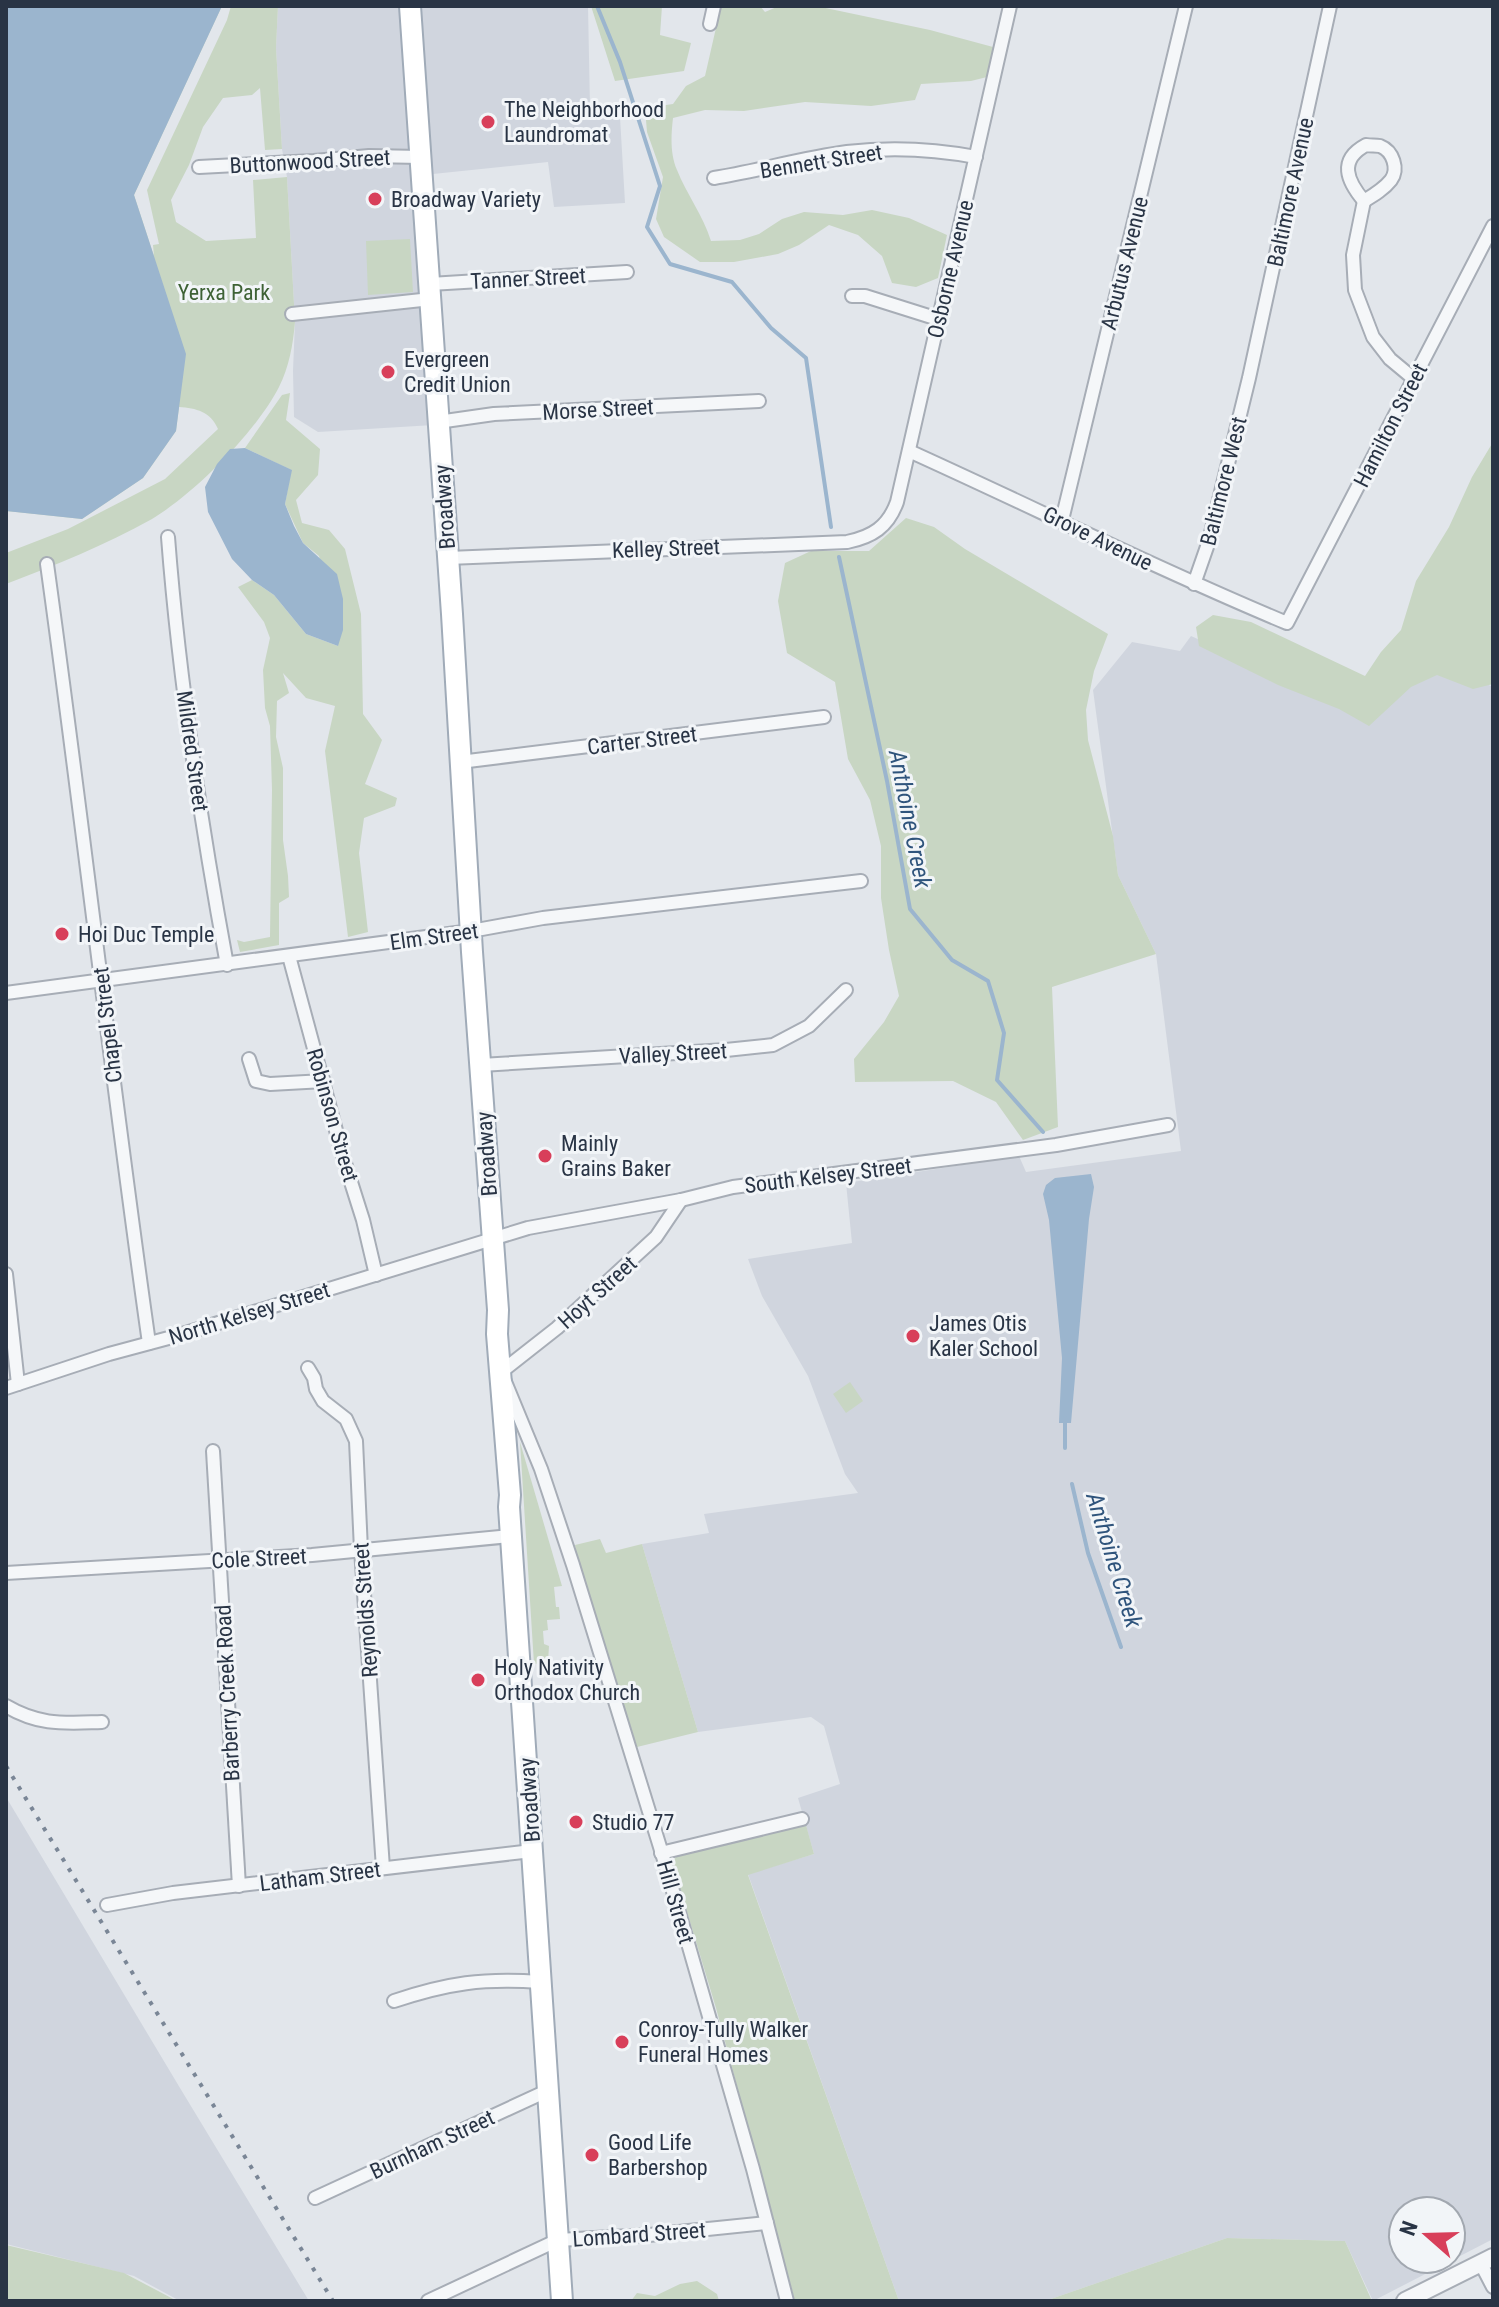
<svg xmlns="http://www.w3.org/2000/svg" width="1499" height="2307" viewBox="0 0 1499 2307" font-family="'Roboto Condensed',sans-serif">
	<rect width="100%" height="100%" fill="#e2e6eb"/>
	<g fill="#d0d5de" fill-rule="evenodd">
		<path d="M278,6H588L590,108L620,117L625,203L554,207L548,162L433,174L450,424L318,432L294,417L293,371L295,322L287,177L282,149L276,48Z"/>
		<path d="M1191,636L1368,716L1403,645L1493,687V2239L1373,2301L1345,2241L1227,2238L1045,2301H899L748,1874L814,1854L798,1798L840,1784L824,1726L811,1717L698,1732L642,1544L709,1533L704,1514L858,1493L845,1474L808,1376L762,1296L748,1259L852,1243L846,1183L1019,1156L1026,1172L1181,1151L1156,954L1118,875L1093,690L1132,642L1180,651ZM1403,2211H1451V2259H1403Z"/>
		<path d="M6,1797L180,2088L309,2301H180L134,2276L6,2244Z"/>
	</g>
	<g fill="#c8d6c3">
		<path d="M6,6H222L134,195L154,256L153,245L159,244L147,190L227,20L231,6H278L276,48L282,149L265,150L260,88L252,95L223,98L203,127L189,165L171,200L176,222L206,241L256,238L253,180L287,177L295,322C293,345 289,367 279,387C256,432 195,493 152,519C105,545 56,565 6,584V553L68,529L165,479L218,429C211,412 196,408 179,407L176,431L143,478L82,519L6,511Z"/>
		<path d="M591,6H662L660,35L691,43L684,71L615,81Z"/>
		<path d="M721,6H760L765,12L779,6H816L930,30L993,47L987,77L971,81L921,84L915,100L871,106L805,102L744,111L705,110L673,118C671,136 670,154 677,170C687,195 703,215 711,241L740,240L759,234L782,219L804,212L843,215L872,210L909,218L947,235L938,278L916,287L892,283L882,256L858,235L829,225L799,245L778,254L734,262H700L664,237L656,219L663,177L647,132L645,108L673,104L686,86L705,76Z"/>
		<path d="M410,239L413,292L368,295L366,241Z"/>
		<path d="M290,393L286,420L320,449L318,475L296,500L302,523L329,530L345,549L361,614L363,714L382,740L365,784L397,798L395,806L364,818L359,853L368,932L348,937L325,751L335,706L306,698L283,673L289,693L277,701L276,737L283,768V840L288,876L289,897L279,903V945L240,952L237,940L244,942L270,937L272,790L270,726L265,708L263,670L270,638L264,622L238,587L252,580L274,595L306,634L338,646L319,556L303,543L285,504L291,470L245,448L282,395Z"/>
		<path d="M1493,442V684L1473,689L1437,675L1411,687L1369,726L1339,709L1278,685L1199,646L1196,627L1213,615L1251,622L1365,676L1381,652L1401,630L1416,581L1449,527L1472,477Z"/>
		<path d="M906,518L934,527L965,549L1108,634L1094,671L1086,710L1088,740L1113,836L1118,875L1156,954L1052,987L1058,1127L1023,1140L996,1102L953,1081L855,1082L854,1059L884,1022L899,996L889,950L881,898V846L870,800L848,759L835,682L787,653L778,601L785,563L811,551H869Z"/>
		<path d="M850,1382L863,1401L846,1413L833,1394Z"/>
		<path d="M520,1442L562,1586L554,1587L556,1607H559L560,1619L547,1620L548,1630L543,1631L544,1644L549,1646L548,1662L534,1664Z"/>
		<path d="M600,1539L606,1553L642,1544L698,1732L637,1747L576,1552L575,1545Z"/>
		<path d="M806,1825L814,1854L748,1875L899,2301H795L716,2008L672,1862L677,1856Z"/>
		<path d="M1227,2238L1345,2241L1372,2301H1045Z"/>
		<path d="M6,2245L124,2273L177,2301H6Z"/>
		<path d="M697,2281L717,2294L719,2301H631L637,2293L655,2296L680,2284Z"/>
	</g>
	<g fill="#9bb5ce">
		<path d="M6,6H222L134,195L186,354L176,431L143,478L82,519L6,511Z"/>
		<path d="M245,448L292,470L285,504L294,526L303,543L337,574L343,599V630L338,646L306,634L274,595L252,580L232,559L208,512L205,487L217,464L230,449Z"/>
		<path d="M1091,1174L1094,1187L1089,1219L1071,1423H1059L1062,1358L1049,1220L1043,1194L1046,1185L1055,1178Z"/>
	</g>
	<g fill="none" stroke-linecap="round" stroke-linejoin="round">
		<g stroke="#9bb5ce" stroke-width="4">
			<path d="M597,6L620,62L660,186L647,227L670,264L732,282L771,328L806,358L831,527"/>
			<path d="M839,557L887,781L910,909L952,960L988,981L1004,1033L997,1080L1043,1132"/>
			<path d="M1065,1448V1418"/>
			<path d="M1072,1484L1088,1553L1121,1647"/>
		</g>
		<defs>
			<g id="minor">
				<path d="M710,24L714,6"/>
				<path d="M1366,145C1371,146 1375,145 1380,146C1393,151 1399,169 1391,180C1384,189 1374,195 1364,201C1347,181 1338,160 1366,145Z"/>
				<path d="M199,167L314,161L369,156L421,157"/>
				<path d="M714,178C758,171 802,158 847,152C889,147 934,149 976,157"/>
				<path d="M1364,201L1353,255L1355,290L1373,337L1390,359L1414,379"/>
				<path d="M430,284L627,272"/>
				<path d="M852,296H865L938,319"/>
				<path d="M292,314L431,299"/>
				<path d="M438,422L494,414L759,401"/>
				<path d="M909,451C1035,508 1159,570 1287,623L1493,226"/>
				<path d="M1062,520L1186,6"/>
				<path d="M168,537C179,680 201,824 227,965"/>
				<path d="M448,558L847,542C872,537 888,527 897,502L1010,6"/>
				<path d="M47,564C83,823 112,1084 149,1343"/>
				<path d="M1194,584L1209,541L1249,378L1330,6"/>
				<path d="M460,762L824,717"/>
				<path d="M289,956L344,1160L363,1220L376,1275"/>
				<path d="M6,993L471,931L543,918L861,881"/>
				<path d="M249,1059L256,1081L270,1084L324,1081"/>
				<path d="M481,1065L726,1050L773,1045L809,1026L846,990"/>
				<path d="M681,1200L656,1237L557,1328L501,1372L541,1469L573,1565L664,1860L753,2169L787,2301"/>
				<path d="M6,1274L18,1384"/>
				<path d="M308,1368L314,1378L316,1389L323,1401L346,1419L356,1441L361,1550L383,1868"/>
				<path d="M6,1388L109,1354L176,1336L528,1228L681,1200L733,1187L1056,1145L1168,1125"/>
				<path d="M213,1451L239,1886"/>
				<path d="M6,1573L312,1555L511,1536"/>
				<path d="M6,1706C40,1726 64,1723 102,1722"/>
				<path d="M661,1853L802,1819"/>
				<path d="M107,1905L173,1893L532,1851"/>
				<path d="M394,2001C448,1983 483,1978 540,1982"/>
				<path d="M315,2198L549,2090"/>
				<path d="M1481,2264L1493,2287"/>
				<path d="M428,2301L558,2240L649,2235L767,2223"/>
			</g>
			<path id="tertiary" d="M1405,2301L1493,2257"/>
			<path id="primary" d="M410,6L452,614L472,952L498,1310L497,1334L510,1495L509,1507L562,2301"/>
		</defs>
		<use href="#minor" stroke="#a7adb6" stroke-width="16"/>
		<use href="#tertiary" stroke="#a7adb6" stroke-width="20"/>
		<use href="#primary" stroke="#a0abb8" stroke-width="24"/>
		<use href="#minor" stroke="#f5f7f9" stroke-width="12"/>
		<use href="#tertiary" stroke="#f5f7f9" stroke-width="16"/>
		<use href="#primary" stroke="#fff" stroke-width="20"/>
		<path stroke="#7a8696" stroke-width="4" stroke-dasharray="4 8" stroke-linecap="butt" d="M6,1766L333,2301"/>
	</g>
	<g fill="#d83f5a" stroke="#f2f5f8" stroke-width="3">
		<circle cx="488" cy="122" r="8"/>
		<circle cx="375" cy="199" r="8"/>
		<circle cx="388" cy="372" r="8"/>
		<circle cx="62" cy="934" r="8"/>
		<circle cx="545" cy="1156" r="8"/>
		<circle cx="913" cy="1336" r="8"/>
		<circle cx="478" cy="1680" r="8"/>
		<circle cx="576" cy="1822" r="8"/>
		<circle cx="622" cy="2042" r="8"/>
		<circle cx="592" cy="2155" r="8"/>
	</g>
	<g text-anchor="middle" stroke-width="6" stroke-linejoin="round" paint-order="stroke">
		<g font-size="22" fill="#293445" stroke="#f2f5f8" text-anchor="start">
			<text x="504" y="117">The Neighborhood<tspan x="504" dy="25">Laundromat</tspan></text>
			<text x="391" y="207">Broadway Variety</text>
			<text x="404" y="367">Evergreen<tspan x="404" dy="25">Credit Union</tspan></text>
			<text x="78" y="942">Hoi Duc Temple</text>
			<text x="561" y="1151">Mainly<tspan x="561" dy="25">Grains Baker</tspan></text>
			<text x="929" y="1331">James Otis<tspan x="929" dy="25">Kaler School</tspan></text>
			<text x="494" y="1675">Holy Nativity<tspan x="494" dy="25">Orthodox Church</tspan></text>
			<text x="592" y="1830">Studio 77</text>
			<text x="638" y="2037">Conroy-Tully Walker<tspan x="638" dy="25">Funeral Homes</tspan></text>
			<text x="608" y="2150">Good Life<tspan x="608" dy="25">Barbershop</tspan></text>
		</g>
		<g font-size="22" fill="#293445" stroke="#f2f5f8">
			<text transform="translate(310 161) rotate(-3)" y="8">Buttonwood Street</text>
			<text transform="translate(821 161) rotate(-9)" y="8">Bennett Street</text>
			<text transform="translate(1290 192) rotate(-78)" y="8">Baltimore Avenue</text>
			<text transform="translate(1124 263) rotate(-76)" y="8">Arbutus Avenue</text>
			<text transform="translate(950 269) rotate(-77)" y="8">Osborne Avenue</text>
			<text transform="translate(528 278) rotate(-3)" y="8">Tanner Street</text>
			<text transform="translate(598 409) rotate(-3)" y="8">Morse Street</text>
			<text transform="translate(1390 425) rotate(-63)" y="8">Hamilton Street</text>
			<text transform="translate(1223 481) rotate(-76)" y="8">Baltimore West</text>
			<text transform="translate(444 507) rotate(-94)" y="8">Broadway</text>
			<text transform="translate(1098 538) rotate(26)" y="8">Grove Avenue</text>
			<text transform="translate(666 548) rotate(-2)" y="8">Kelley Street</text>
			<text transform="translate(642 740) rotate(-7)" y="8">Carter Street</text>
			<text transform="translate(193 751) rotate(82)" y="8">Mildred Street</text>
			<text transform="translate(434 936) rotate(-8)" y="8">Elm Street</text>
			<text transform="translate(107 1025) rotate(-97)" y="8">Chapel Street</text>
			<text transform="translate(673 1053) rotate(-3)" y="8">Valley Street</text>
			<text transform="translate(333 1115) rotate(74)" y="8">Robinson Street</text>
			<text transform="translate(486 1154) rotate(-94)" y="8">Broadway</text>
			<text transform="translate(828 1175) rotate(-7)" y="8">South Kelsey Street</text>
			<text transform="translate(597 1292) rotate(-42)" y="8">Hoyt Street</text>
			<text transform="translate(249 1313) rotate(-17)" y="8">North Kelsey Street</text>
			<text transform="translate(259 1558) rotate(-3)" y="8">Cole Street</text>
			<text transform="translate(365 1610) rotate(-94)" y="8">Reynolds Street</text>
			<text transform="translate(227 1693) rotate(-93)" y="8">Barberry Creek Road</text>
			<text transform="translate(529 1800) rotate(-94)" y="8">Broadway</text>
			<text transform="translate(320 1876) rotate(-7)" y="8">Latham Street</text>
			<text transform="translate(676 1902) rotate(74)" y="8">Hill Street</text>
			<text transform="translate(432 2144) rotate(-25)" y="8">Burnham Street</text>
			<text transform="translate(639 2234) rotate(-4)" y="8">Lombard Street</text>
		</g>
		<g font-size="22" fill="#3e6235" stroke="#f2f5f8">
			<text x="224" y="300">Yerxa Park</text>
		</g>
		<g font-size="24" font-style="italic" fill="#2f547c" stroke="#f2f5f8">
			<text transform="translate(910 819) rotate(79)" y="8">Anthoine Creek</text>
			<text transform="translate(1114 1560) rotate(73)" y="8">Anthoine Creek</text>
		</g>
	</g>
	<rect width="1499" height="2307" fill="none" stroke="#293445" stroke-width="16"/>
	<g transform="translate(1427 2235) rotate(290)"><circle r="38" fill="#f2f5f8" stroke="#a2a8b0" stroke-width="2"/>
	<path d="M0-6L14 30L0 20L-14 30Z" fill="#d83f5a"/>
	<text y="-12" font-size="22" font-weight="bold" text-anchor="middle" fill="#293445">N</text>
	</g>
</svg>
